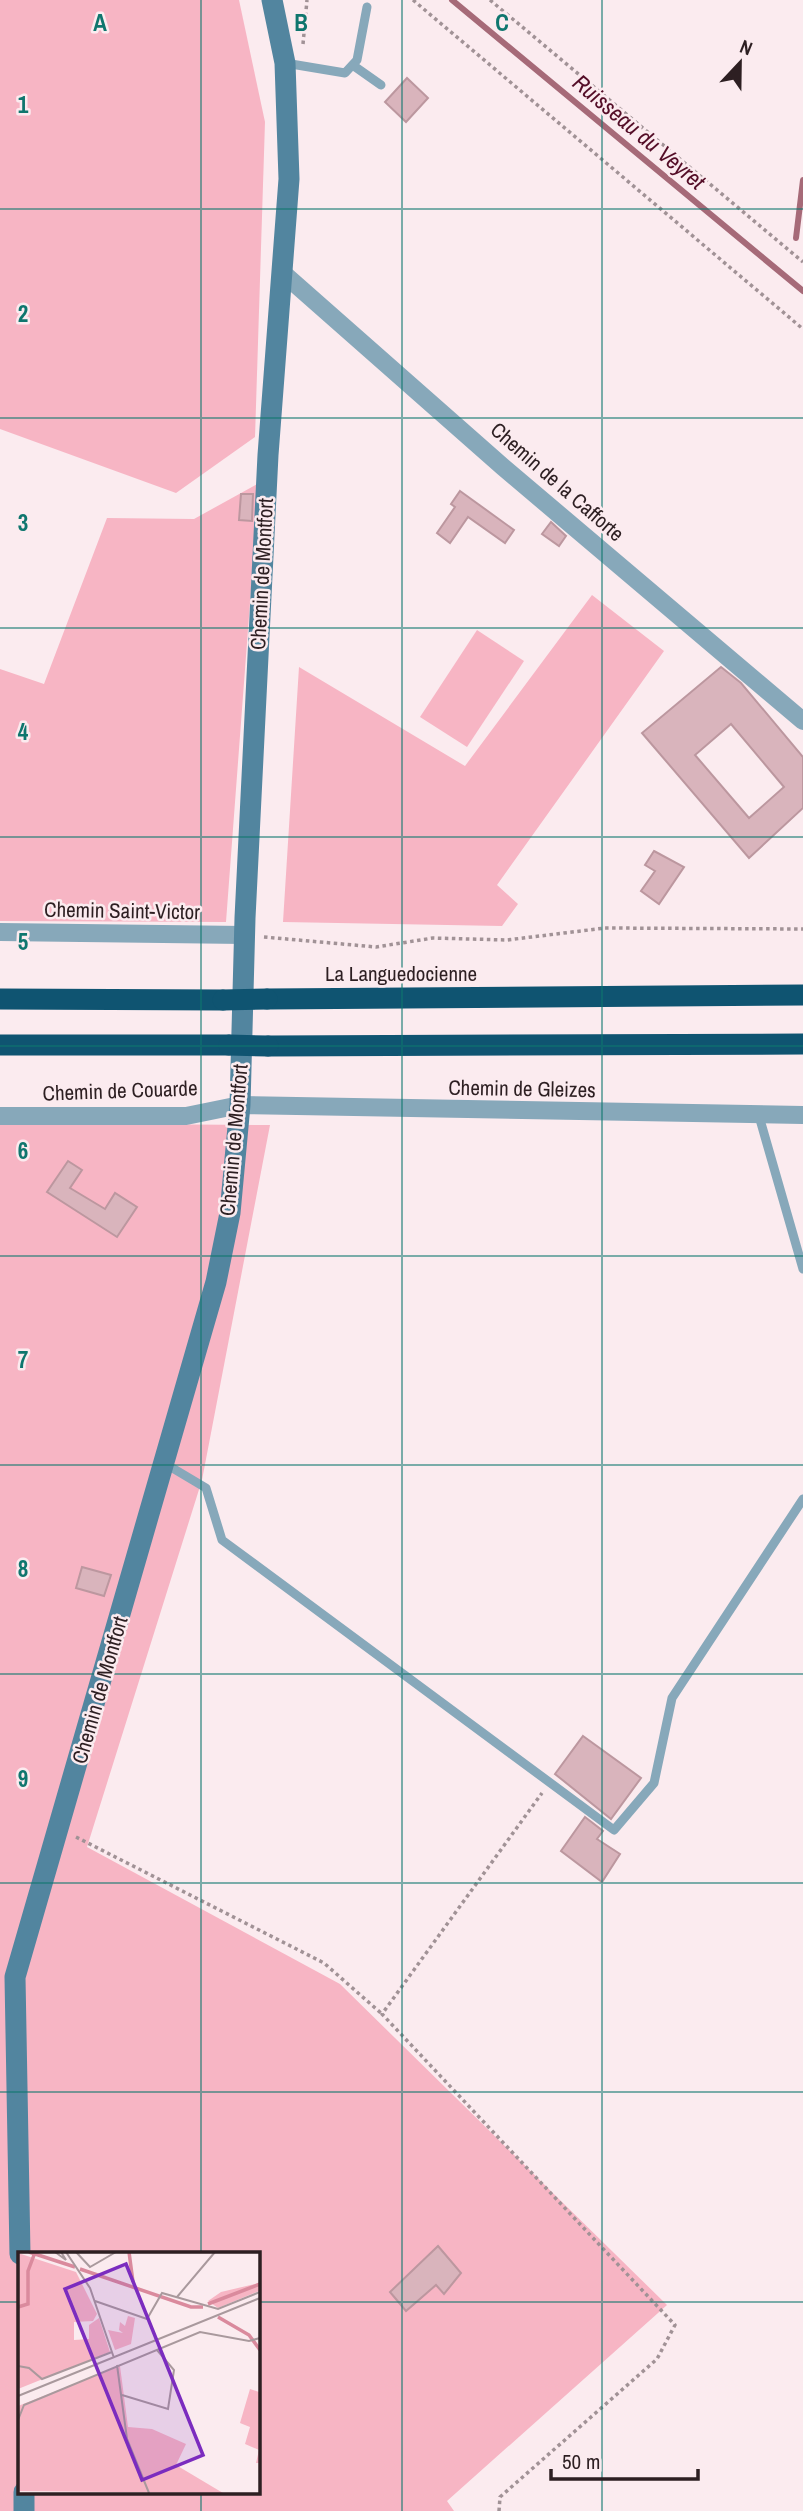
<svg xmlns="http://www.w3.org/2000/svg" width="803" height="2511" viewBox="0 0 803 2511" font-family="'Archivo Narrow',sans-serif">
	<rect width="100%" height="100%" fill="#fbebef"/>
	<g fill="#f7b5c4" fill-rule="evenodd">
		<path d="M0,0H239L265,122L255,437L176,493L0,429Z"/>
		<path d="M259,483L226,922L0,921V669L44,684L107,518L194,519Z"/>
		<path d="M592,595L664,651L497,885L518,904L502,926L283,922L299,667L465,766Z"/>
		<path d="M477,630L524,661L467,747L420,717Z"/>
		<path d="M0,1123L270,1125L202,1480L87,1847L340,1984L667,2305L447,2501L454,2511H0ZM19,2254H257V2492H19Z"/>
	</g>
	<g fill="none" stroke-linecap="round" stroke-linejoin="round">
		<g stroke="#a66a78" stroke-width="6">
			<path d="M452,0L803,291"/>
			<path d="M796,238L803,180"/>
		</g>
	</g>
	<g fill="#d9b4bc" stroke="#bc979f" stroke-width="2" fill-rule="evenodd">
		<path d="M407,78L428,98L406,122L385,102Z"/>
		<path d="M460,491L514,530L505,543L468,517L450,543L437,533L455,507L451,504Z"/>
		<path d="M241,494H253L252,521L239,520Z"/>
		<path d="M551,522L566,536L559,546L542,534Z"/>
		<path d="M721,667L741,683L803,757V808L749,858L642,733ZM731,724L784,787L749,818L695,755Z"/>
		<path d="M654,851L684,867L659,904L641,891L655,871L645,865Z"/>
		<path d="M68,1161L82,1170L70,1188L105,1209L115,1193L137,1207L117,1237L47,1192Z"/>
		<path d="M82,1567L111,1575L104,1596L76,1588Z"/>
		<path d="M583,1736L641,1778L611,1819L555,1774Z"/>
		<path d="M585,1817L603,1831L597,1839L620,1854L602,1882L561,1851Z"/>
		<path d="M438,2246L461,2273L444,2294L436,2285L406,2311L390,2292Z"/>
	</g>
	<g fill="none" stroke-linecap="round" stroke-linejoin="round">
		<g stroke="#a19296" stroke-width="3.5" stroke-dasharray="3.5 3.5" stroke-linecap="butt">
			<path d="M413,0L803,329"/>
			<path d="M490,0L803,262"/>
			<path d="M303,44L307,0"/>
			<path d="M264,937L376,947L433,938L507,940L605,928L803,929"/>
			<path d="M76,1837L324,1963L382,2014"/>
			<path d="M499,2511L500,2497L657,2359L675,2325L382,2014L542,1793"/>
		</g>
		<g stroke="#87a8ba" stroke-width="9">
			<path d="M285,63L345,73L357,60L367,7"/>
			<path d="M354,66L381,85"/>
			<path d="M759,1116L803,1269"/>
			<path d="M164,1463L206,1488L222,1540L614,1830L654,1783L672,1698L803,1499"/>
		</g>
		<g stroke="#87a8ba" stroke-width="18">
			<path d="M284,274L503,467L803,721"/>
			<path d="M0,932L244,935"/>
			<path d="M0,1116H186L240,1105L803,1115"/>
		</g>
		<g stroke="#52859f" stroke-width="21">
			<path d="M20,2254L15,1977L216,1282L230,1213L240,1105L245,918L268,455L289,179L285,63L272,0"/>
			<path d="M24,2492V2511"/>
		</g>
		<g stroke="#0f5471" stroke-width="21">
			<path d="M0,999L223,1000"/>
			<path d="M267,999L803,995"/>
			<path d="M0,1045H229"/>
			<path d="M268,1046L803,1044"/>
		</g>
		<g stroke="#0f5471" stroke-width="21">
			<path d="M223,1000L267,999"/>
			<path d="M229,1045L268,1046"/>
		</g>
	</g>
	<path fill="none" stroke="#0f766e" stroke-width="2" stroke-opacity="0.55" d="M201,0V2254M402,0V2511M602,0V2511M0,209H803M0,418H803M0,628H803M0,837H803M0,1046H803M0,1256H803M0,1465H803M0,1674H803M0,1883H803M0,2092H803M0,2302H19M257,2302H803M201,2492V2511"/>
	<g text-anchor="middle" stroke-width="5" stroke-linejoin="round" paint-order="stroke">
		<g font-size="21" fill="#2d1f22" stroke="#fbebef">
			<text transform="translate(557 482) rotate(41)" y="7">Chemin de la Cafforte</text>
			<text transform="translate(262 574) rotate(-87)" y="7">Chemin de Montfort</text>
			<text transform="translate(122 911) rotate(1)" y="7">Chemin Saint-Victor</text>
			<text x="401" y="981">La Languedocienne</text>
			<text transform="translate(522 1089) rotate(1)" y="7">Chemin de Gleizes</text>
			<text transform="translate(120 1091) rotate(-2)" y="7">Chemin de Couarde</text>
			<text transform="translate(234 1140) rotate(-85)" y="7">Chemin de Montfort</text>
			<text transform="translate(100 1690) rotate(-74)" y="7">Chemin de Montfort</text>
		</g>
		<g font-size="23" font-style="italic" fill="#540d27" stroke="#fbebef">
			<text transform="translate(639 132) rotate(40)" y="8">Ruisseau du Veyret</text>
		</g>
	</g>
	<g transform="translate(18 2252)">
		<rect width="242" height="242" fill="#fbebef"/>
		<path d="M0,1L58,20L79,62L75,69L56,70V88L71,87V73L81,66L92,100L0,137ZM241,31V39L200,56L190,49L203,40ZM110,64L117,66L113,92L97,98L90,78L105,81L101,78L102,70L107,74ZM102,114L110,175L134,177L168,192L158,213L205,241L0,239V154ZM232,137L241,140V211H238L241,198L227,192L232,175L222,171Z" fill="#f7b5c4"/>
		<path fill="none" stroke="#da8a9d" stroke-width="3.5" d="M11,0L57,15M111,0L115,30M62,17L173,55H185M190,52L242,32M0,55L10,52V19L16,3M200,65L231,83L242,98"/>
		<path fill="none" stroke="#a9999d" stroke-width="2" d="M37,0L48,8L43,0M48,0L72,36L96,106M58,0L72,15L98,0M159,45L197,0M77,49L129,67L144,41L200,57L242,40M99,113L109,187L131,241M0,114L11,116L24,127L94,100M104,143L150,157L156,118L139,98M0,144L242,46M0,168L6,153L182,80L231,89L242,86"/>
		<path fill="#7b2cbf" fill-opacity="0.15" stroke="#7b2cbf" stroke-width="3.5" d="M108,12L185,203L124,228L47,37Z"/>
		<rect width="242" height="242" fill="none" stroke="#2d1f22" stroke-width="3.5"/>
	</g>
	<g font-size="23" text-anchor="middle" font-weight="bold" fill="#0f766e" stroke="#fbebef" stroke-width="5" stroke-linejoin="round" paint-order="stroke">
		<text x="100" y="31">A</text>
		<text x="301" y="31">B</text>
		<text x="502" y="31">C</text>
		<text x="23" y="113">1</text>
		<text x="23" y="322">2</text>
		<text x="23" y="531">3</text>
		<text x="23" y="740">4</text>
		<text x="23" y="950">5</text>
		<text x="23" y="1159">6</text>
		<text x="23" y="1368">7</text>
		<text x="23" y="1577">8</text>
		<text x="23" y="1787">9</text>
	</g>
	<g transform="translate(740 63) rotate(22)" stroke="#fbebef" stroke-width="5" paint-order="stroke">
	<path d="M0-5L12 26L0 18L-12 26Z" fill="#2d1f22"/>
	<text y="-10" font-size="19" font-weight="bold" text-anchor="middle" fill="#2d1f22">N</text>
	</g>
	<path d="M551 2469v10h147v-10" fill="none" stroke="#2d1f22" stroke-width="3.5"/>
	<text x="562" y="2469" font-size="21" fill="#2d1f22" stroke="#fbebef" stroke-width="5" paint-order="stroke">50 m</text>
</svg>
